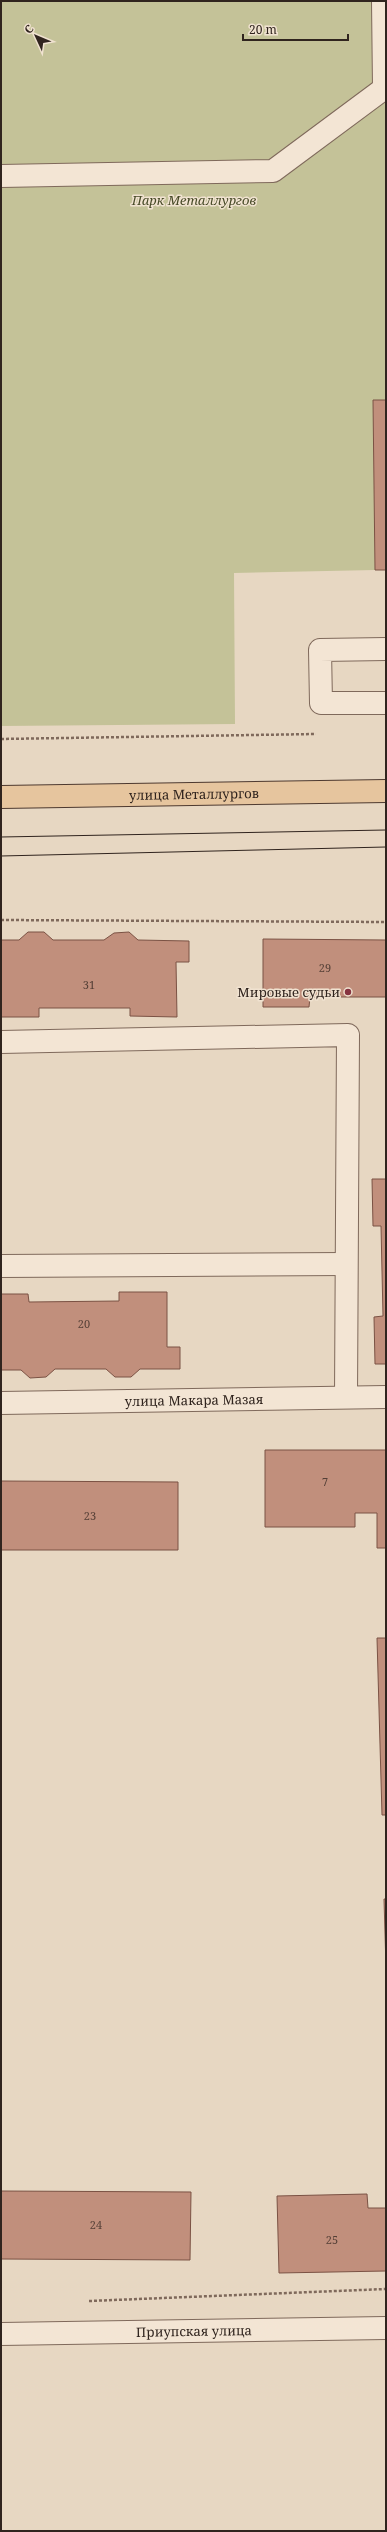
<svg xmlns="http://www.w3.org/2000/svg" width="387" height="2532" viewBox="0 0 387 2532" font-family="'Noto Serif',serif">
	<rect width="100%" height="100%" fill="#e7d7c2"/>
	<path fill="#c4c298" d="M1,1H386V400H373L375,570L234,573L235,724L1,726Z"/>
	<g fill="#c18f7c" stroke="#7b5244">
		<path d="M373,400H386V570H375Z"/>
		<path d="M28,932H44L53,940H104L114,933L129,932L138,940L189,941V962H176L177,1017L130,1016V1008H39V1017H1V940H19Z"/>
		<path d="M263,939L386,940V997H310L309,1007H263Z"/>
		<path d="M372,1179H386V1364H375L374,1317L383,1316L381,1226H373Z"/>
		<path d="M119,1292H167V1347H180V1369H140L131,1377H115L106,1369H55L46,1377L30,1378L21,1370H1V1294H28L29,1302L119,1301Z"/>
		<path d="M265,1450H386V1548H377V1513H355V1527H265Z"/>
		<path d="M1,1481L178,1482V1550H1Z"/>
		<path d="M377,1638H386V1815H382Z"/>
		<path d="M384,1899H386V1968Z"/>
		<path d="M1,2191L191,2192L190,2260L1,2259Z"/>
		<path d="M367,2194L368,2208H386V2271L279,2273L277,2196Z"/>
	</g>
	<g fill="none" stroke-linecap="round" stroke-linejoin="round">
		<defs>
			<g id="minor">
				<path d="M383,1L384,87"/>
				<path d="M1,176L273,171L386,87"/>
				<path d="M386,649L320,650L321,703H386"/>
				<path d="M1,1042L348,1035L346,1397"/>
				<path d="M1,1266L346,1264"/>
				<path id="s1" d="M1,1403L386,1397"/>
				<path id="s2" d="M1,2334L386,2328"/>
			</g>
			<g id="major">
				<path id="s3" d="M1,797L386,791"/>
			</g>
		</defs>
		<use href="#minor" stroke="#7f695b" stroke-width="24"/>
		<use href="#major" stroke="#4d392f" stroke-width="24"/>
		<g stroke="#7f695b" stroke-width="2.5" stroke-dasharray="3 2" stroke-linecap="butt">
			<path d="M1,739L316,734"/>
			<path d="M1,920L386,922"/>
			<path d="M89,2301L386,2289"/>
		</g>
		<use href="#minor" stroke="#f3e5d4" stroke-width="22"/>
		<use href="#major" stroke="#e6c59e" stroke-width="22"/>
		<g stroke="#30241e" stroke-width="1">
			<path d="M1,837L386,830"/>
			<path d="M1,856L386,847"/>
		</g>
	</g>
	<circle fill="#863340" stroke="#f0e2d0" stroke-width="1.5" cx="348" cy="992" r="4"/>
	<g text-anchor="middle" stroke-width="3" stroke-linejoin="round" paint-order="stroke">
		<g font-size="11" fill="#543f36">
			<text x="325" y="972">29</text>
			<text x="89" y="989">31</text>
			<text x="84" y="1328">20</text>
			<text x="325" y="1486">7</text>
			<text x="90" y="1520">23</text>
			<text x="96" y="2229">24</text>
			<text x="332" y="2244">25</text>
		</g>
		<g font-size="13" font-style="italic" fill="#474a27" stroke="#f0e2d0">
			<text x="194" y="205">Парк Металлургов</text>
		</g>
		<g font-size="13" fill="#30241e" stroke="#f0e2d0">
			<text dy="5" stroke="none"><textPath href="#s3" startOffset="193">улица Металлургов</textPath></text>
			<text dy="5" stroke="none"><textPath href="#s1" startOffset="193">улица Макара Мазая</textPath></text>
			<text dy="5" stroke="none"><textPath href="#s2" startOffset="193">Приупская улица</textPath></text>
		</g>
		<g font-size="13" fill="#30241e" stroke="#f0e2d0" text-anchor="end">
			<text x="340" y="997">Мировые судьи</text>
		</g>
	</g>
	<rect width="387" height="2532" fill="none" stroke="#30241e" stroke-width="4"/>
	<g transform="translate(36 36) rotate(314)" stroke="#f0e2d0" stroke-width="3" paint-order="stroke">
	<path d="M0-3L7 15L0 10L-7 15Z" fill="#30241e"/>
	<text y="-6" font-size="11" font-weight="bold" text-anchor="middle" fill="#30241e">С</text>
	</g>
	<path d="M243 34v6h105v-6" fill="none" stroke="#30241e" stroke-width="2"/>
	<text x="249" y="34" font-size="12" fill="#30241e" stroke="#f0e2d0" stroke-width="3" paint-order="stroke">20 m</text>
</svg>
